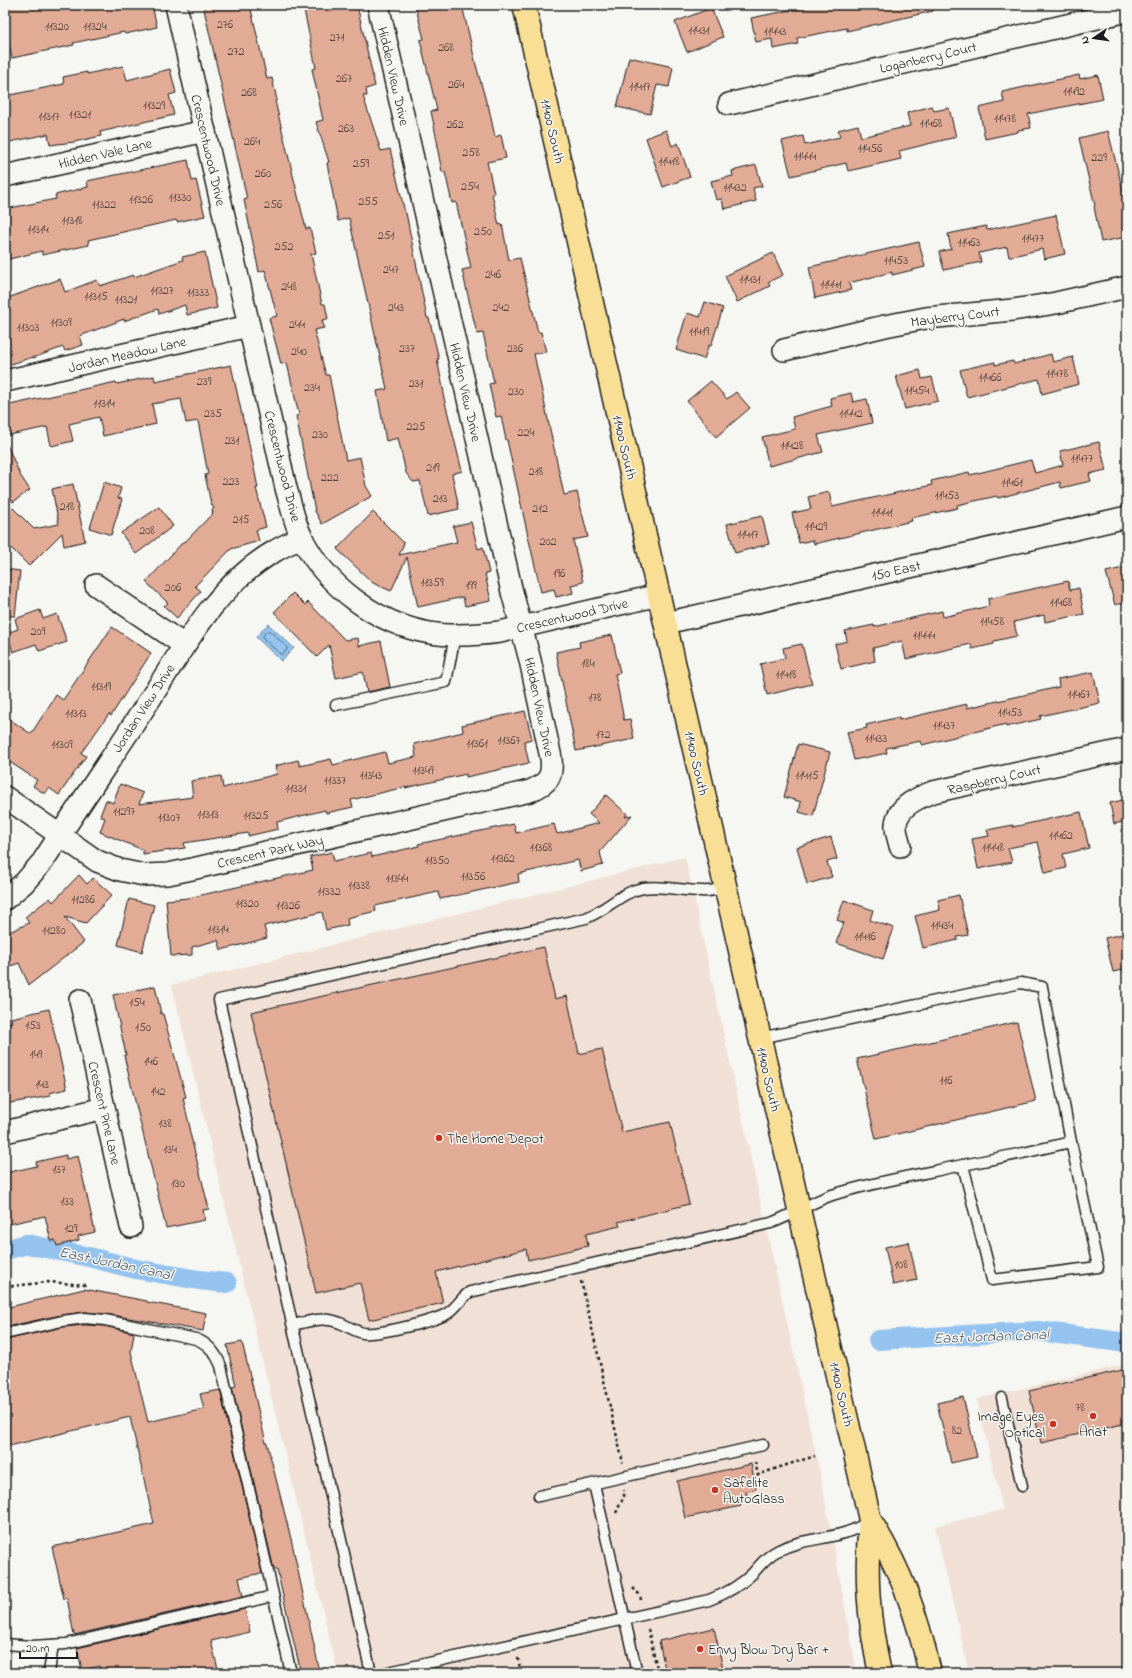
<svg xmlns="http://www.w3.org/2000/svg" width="1132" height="1678" viewBox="0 0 1132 1678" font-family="'Indie Flower',sans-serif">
	<rect width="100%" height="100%" fill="#f6f6f2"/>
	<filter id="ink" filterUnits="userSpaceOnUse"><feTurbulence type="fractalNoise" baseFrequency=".025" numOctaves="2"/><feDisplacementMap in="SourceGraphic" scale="8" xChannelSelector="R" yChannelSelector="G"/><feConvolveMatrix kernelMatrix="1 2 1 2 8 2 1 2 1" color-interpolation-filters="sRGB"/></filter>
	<g filter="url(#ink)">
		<g fill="#f0e0d6">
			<path d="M685,857L821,1478L857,1673H338L172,985Z"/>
			<path d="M1127,1364V1673H969L935,1526L1003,1510L977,1399Z"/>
		</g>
		<path fill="#93c3ee" stroke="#63809a" d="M268,624L294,648L281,661L256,637Z"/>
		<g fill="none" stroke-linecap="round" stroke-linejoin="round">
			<path stroke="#4c5f70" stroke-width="1" d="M267,631H270L287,647V650L282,654H280L263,638V636Z"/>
			<g stroke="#93c3ee" stroke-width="20">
				<path d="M5,1250L27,1244L89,1257L136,1269L199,1280L227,1283"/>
				<path d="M878,1340L1038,1331L1127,1343"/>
			</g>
		</g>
		<g fill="#e1ab96" stroke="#1c1c1c">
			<path d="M5,5H152L157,27L125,34L124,32L73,43L74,45L12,58L5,26Z"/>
			<path d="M203,5H250L267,79L272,78L277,100L275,101L306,229L310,228L316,253L311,254L322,304H325L328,319L322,320L324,328L314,330L326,375H329L346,460L360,457L366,486L372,496L322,524L315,511L296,416L299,415L287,363L281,364L269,318L277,316L265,270L259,272L244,200L247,199Z"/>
			<path d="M303,5H357L375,86L366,89L367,96H363L381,151L390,149L405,213H406L427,318H429L439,359H437L444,393L443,394L462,471L452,474L459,509L428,516L420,481L413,482L406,473L398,438L386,441L377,391L387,389L349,218L338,221L327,163L329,162L316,122L323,120L312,69L316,68Z"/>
			<path d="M415,5H462L476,65L487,105L488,104L495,137L501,135L506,158L487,162L494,193L492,194L499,225L502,224L509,260L520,258L538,332H541L546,352L534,354L564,495L577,492L588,537L573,540L583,582L571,585L573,593L556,597L554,589L541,592L528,536L507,440H506L501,416L496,417L489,384L494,383L483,333L477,334L462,270L471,268L456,202L452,203L445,172H442L437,146H438L431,111L437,110L420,40L424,39Z"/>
			<path d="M816,5H933V11L847,31V28L797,38L798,44L773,49L772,39L756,42L751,18Z"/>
			<path d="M711,8L723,37L687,52L675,22Z"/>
			<path d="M629,57L673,67L669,87L657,85L650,114L617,107Z"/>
			<path d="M123,66L127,80L170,69L176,93L169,95L174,115L100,132L101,136L74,142L50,145L48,134L5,143V96L64,84L63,77L87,72V74Z"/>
			<path d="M1079,75L1080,79L1098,75L1103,99L1028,114L1031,128L1018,130V132L985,139L979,108L1004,102L1002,92Z"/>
			<path d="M932,106L934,111L949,108L956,137L899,151L901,159L848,171L846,163L791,176L782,141L803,136L805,145L840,137L838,130L858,125L861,137L910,126L907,113Z"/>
			<path d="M666,130L672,146L678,143L690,177L663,187L646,138Z"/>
			<path d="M1108,131L1127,207V223L1123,224L1126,237L1101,242L1094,207L1095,206L1079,138Z"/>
			<path d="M188,160L192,181L196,180L205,216L177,222L176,220L88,240L89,245L42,255V251L5,260V209L56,199L55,195L88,187L87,181Z"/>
			<path d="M756,165L762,186L753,188L756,201L724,209L722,199L716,200L711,181L733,176L732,171Z"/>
			<path d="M1056,215L1065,254L1044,259L1042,249L1009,257L1007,247L979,253L981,262L944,270L939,252L951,249L948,234L986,226L987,230Z"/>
			<path d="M919,242L925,267L892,275V272L849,283L851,290L815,298L809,267Z"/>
			<path d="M205,252L217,308L187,315L185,305L159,314L158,309L124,321V319L80,336L83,345L65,351L63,347L33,358V357L5,366V299L60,279L65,292L97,280L100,286L133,275L134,277L183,260L182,257Z"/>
			<path d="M773,253L783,275L768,282L770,286L737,302L725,276Z"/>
			<path d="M705,302L723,308L711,346L709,345L704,359L676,350L687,313L700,317Z"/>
			<path d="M1051,354L1053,362L1073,357L1079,384L1042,394L1039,379L967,397L960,370L995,362V365L1013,361L1014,364Z"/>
			<path d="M231,365L244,424H245L258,488H256L266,527L256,530L259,541L231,549L195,586L201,591L177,618L164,606L168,603L146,582L184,541L185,542L213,513L212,510L214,508L211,504L205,475L208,474L198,421L186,423L181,399L152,404L156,424L103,436L99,417L69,424L73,441L51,446L47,427L5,436V406L116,382L117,384L154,376L155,381Z"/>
			<path d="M920,370L922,379L932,377L938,401L905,409L896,376Z"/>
			<path d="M711,381L727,399L736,392L750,408L716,437L687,401Z"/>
			<path d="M851,393L853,402L867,399L872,423L818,435L823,452L769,466L762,437L795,429L792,417L832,406L830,398Z"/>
			<path d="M5,440L20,475L30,490L13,502L5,491Z"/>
			<path d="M1099,442L1106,470L1089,474L1091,481L1061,488L1060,482L998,498L997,496L957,505L958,508L911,518L912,521L814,544L813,540L799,543L792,513L811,509L808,497L829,492L832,507L932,485L931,481L969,472L970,475L1031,460L1035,473L1063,465L1060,451Z"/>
			<path d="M104,482L121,488L118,498L122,499L111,535L90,528Z"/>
			<path d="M73,484L85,541L64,546L62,533L29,566L5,542V516L13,508L34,529L59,524L52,489Z"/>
			<path d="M159,507L173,526L136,554L121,533Z"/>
			<path d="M373,512L404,543L399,555L457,542L453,526L471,522L478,549L483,547L489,573L485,574L491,601L465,606L463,597L418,607L407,557L391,591L373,583L337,549Z"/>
			<path d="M762,516L769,544L735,553L727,524Z"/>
			<path d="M1127,567V602L1115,605L1106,572Z"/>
			<path d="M5,569L20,571L15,616H5Z"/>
			<path d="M1068,581L1070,590L1079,588L1084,614L1045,622L1044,615L1014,622L1017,636L994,641V644L972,649L971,644L906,659L902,641L873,648L875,661L841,669L835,644L847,641L845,631L874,625V627L942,611L943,617L989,606L988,599Z"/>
			<path d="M293,593L305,605L308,602L345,640L358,638L359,646L381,641L390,687L367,692L363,672L336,678L329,645L317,657L274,612Z"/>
			<path d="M40,610L43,619L57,614L67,642L39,651L36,644L13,652L7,633L18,629L15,619Z"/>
			<path d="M112,627L151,653L111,716L109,714L81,753L86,756L59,795L49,788L45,794L33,786L37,780L5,759V716L31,734L56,695L63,700Z"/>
			<path d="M612,635L620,673L615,674L624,720L630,719L634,739L576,751L556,652L580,647L579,642Z"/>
			<path d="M802,644L812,684L767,695L760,664L785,658L783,648Z"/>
			<path d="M1093,672L1100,703L1040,716L1041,719L1006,727V724L922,745L921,741L886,748L887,753L854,760L847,732L867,728L866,725L899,717V720L967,704V708L1059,687L1058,679Z"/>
			<path d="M525,711L532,739L524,741L529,763L466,777V774L405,788V787L351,800L353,807L326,813L325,810L277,822L278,829L248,836V833L184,843L185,848L143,854V850L100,832L105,818L100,816L106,800L113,803L120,784L143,793L139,804L193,797L191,781L221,776L223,788L277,774L275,766L298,760L300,766L331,759L333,765L385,752L388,763L416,757L414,744L463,732L462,725Z"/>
			<path d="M798,744L830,752L813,816L799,812L801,802L784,797Z"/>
			<path d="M606,795L627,814L625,817L632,815L600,852L603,865L581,871L578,860L518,874L519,882L440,899L438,892L375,906L376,911L347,918L348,925L326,930L322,912L264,926L267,938L221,950L218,940L192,947V955L171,956L166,900L188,898L313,870L310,857L332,852L334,861L371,853L372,857L419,846L418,844L514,824L516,833L554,824L557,834L599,823L589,814Z"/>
			<path d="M1127,799V821L1114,824L1110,803Z"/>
			<path d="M1081,812L1089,848L1063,854L1066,868L1045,873L1038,842L1008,848L1012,862L978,869L972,839L989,836L987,830L1013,825V827Z"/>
			<path d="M831,837L837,859L827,862L832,877L807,884L797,847Z"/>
			<path d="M79,875L87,884L93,878L112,895L86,923L65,917L84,942L29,985L19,963L11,966L5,953V934L29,923L25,917L50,898L53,902Z"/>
			<path d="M959,895L968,935L957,937L958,940L923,948L915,916L940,910L938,900Z"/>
			<path d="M129,899L154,905L142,952L118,945Z"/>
			<path d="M844,900L873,910L870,920L894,928L883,959L836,943L844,923L837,920Z"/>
			<path d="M1127,933V969L1113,972L1105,938Z"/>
			<path d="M544,947L555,999L567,996L579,1054L602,1049L622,1132L670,1122L689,1204L618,1222L620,1226L586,1234L588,1246L528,1260L526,1249L436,1272L443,1303L369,1320L360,1283L316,1293L251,1012Z"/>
			<path d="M155,986L161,1014H163L186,1097L183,1098L190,1128L189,1129L209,1209L203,1210L205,1220L166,1228L128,1072L124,1055H126L113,995Z"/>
			<path d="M49,1009L67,1089L49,1093L50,1096L5,1104V1023L12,1022L11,1018Z"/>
			<path d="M1017,1022L1036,1101L876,1139L857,1059Z"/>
			<path d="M66,1155V1159L78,1156L95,1232L78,1236L79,1240L57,1246L55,1240L51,1241L45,1216L5,1225V1173L37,1166L36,1162Z"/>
			<path d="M909,1242L917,1280L893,1285L885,1247Z"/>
			<path d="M84,1289L147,1301V1302L206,1313L203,1331L106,1314L85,1312L61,1315L5,1327V1308Z"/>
			<path d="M85,1325L104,1326L134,1333L131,1352L148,1422L204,1409L200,1394L220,1390L262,1573L239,1578L243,1596L74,1635L67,1598L64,1599L52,1547L154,1524L130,1417L5,1447V1340L63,1327Z"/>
			<path d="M242,1342L266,1443H267L292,1543L320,1673H301L277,1570H274L232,1387L236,1386L227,1345Z"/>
			<path d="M1127,1369V1423L1041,1443L1029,1391Z"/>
			<path d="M963,1397L977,1457L951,1463L937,1403Z"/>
			<path d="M751,1464L756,1489L746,1492L748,1498L739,1500L741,1506L685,1518L677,1481Z"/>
			<path d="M245,1609L250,1632L211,1641L219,1673H101L100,1666L82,1670L77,1648Z"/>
			<path d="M714,1628L724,1673H666L659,1641Z"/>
		</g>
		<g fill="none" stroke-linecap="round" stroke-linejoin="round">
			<defs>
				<g id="service">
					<path d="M336,705L446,682L455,635"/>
					<path d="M963,1165L1023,1153L1071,1142"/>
					<path d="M293,1325C309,1321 324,1316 340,1323C348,1326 354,1331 363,1333C377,1335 436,1321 448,1313C457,1307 461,1298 470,1292L771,1223C793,1215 811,1202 832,1195C873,1182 921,1174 963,1165L992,1280L1098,1267L1071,1142L1042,987L1021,983L760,1038"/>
					<path d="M5,1334L62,1321L85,1318L105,1320L196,1339C209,1344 216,1353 221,1366L291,1673"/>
					<path d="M1002,1398L1022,1486"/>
					<path d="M594,1484L637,1673"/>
					<path d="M539,1496L763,1445"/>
					<path d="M5,1644L32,1646L66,1644L273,1596"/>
					<path d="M49,1673L53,1645"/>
					<path d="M371,1673L219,1000L586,918C607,910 621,892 643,888C663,885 681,891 702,891C710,892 718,889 726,888"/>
					<path d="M384,1673L709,1600C725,1594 740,1586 753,1573C761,1564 767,1556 777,1551C807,1535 840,1542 869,1521"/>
				</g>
				<g id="minor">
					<path d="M176,5L286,488C291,505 294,522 302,538C326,586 377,624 430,633C454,637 477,635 500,632L659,595"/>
					<path d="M729,104L1127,11"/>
					<path d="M5,176L205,131"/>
					<path d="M784,350L885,326L926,318L1013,310L1056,303L1127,287"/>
					<path d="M5,381L249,326"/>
					<path d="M96,585L184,645"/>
					<path d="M666,623L1127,517"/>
					<path d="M5,797L97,861L120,870L144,875L168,874L192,869L530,791C548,783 553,778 551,758L530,660L512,592L378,5"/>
					<path d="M900,846C899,840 895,831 896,824C898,806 919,797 933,792L1127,749"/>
					<path d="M5,899L24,883L43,861C76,810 110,760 143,710C181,653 214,586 275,551C283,546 293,542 302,537"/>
					<path d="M80,1000L131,1227"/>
					<path d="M5,1132L104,1108"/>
				</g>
				<g id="primary">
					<path d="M524,5L870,1520C902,1572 917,1614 930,1673"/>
					<path d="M870,1520C865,1575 868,1619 880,1673"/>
				</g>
			</defs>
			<use href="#service" stroke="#1c1c1c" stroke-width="13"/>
			<use href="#minor" stroke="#1c1c1c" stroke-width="24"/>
			<use href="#primary" stroke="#1c1c1c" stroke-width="25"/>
			<g stroke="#1c1c1c" stroke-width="2.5" stroke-dasharray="3 3" stroke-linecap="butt">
				<path d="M581,1281L623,1463"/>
				<path d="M5,1287L48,1282L87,1285"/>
				<path d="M755,1462L758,1475L777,1468L815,1456"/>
				<path d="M616,1513L624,1496V1490"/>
				<path d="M633,1588L640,1595L641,1600"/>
				<path d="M648,1629L658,1673"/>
				<path d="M519,1659H518L521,1673"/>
			</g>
			<use href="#service" stroke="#f6f6f2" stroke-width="10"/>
			<use href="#minor" stroke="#f6f6f2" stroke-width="21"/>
			<use href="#primary" stroke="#f9df96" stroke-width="22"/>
		</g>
	</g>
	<g fill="#c8321e" stroke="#f6f6f2" stroke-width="1.5">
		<circle cx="439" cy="1138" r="4"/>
		<circle cx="1093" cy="1416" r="4"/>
		<circle cx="1053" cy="1424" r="4"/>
		<circle cx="715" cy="1490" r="4"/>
		<circle cx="700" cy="1649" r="4"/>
	</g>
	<g text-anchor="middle" stroke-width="3" stroke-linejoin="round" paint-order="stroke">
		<g font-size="12" fill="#4d403a">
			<text x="225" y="28">276</text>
			<text x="57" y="30">11320</text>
			<text x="95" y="30">11324</text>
			<text x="699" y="34">11431</text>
			<text x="775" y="35">11443</text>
			<text x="337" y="41">271</text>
			<text x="446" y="51">268</text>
			<text x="236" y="55">272</text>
			<text x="344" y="82">267</text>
			<text x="456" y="88">264</text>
			<text x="640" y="90">11417</text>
			<text x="1074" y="95">11492</text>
			<text x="249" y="96">268</text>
			<text x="154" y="109">11329</text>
			<text x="80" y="118">11321</text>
			<text x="49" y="120">11317</text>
			<text x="1005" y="122">11478</text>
			<text x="931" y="127">11468</text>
			<text x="455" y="128">262</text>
			<text x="346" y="132">263</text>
			<text x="252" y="145">264</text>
			<text x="870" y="152">11456</text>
			<text x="471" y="156">258</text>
			<text x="805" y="160">11444</text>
			<text x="1099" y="161">229</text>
			<text x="669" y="165">11418</text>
			<text x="361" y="167">259</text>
			<text x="263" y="177">260</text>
			<text x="470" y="190">254</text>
			<text x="735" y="191">11432</text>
			<text x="180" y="201">11330</text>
			<text x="141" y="203">11326</text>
			<text x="368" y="205">255</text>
			<text x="104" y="208">11322</text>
			<text x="273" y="208">256</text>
			<text x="72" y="224">11318</text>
			<text x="38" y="233">11314</text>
			<text x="483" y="235">250</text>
			<text x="386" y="239">251</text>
			<text x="1033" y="242">11477</text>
			<text x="969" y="246">11463</text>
			<text x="284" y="250">252</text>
			<text x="896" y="264">11453</text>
			<text x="391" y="273">247</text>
			<text x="493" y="278">246</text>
			<text x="750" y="283">11431</text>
			<text x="831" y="288">11441</text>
			<text x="289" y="290">248</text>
			<text x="162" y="294">11327</text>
			<text x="198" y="296">11333</text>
			<text x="96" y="300">11315</text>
			<text x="126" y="303">11321</text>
			<text x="396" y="311">243</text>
			<text x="501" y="311">242</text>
			<text x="61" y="326">11309</text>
			<text x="297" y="328">244</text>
			<text x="28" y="331">11303</text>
			<text x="699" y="335">11419</text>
			<text x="407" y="352">237</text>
			<text x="515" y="352">236</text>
			<text x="299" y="355">240</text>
			<text x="1057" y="377">11478</text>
			<text x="990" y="381">11466</text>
			<text x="204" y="385">239</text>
			<text x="416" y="387">231</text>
			<text x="312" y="391">234</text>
			<text x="917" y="394">11454</text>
			<text x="516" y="395">230</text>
			<text x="104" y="407">11314</text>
			<text x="213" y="417">235</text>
			<text x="851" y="417">11442</text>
			<text x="416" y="430">225</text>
			<text x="526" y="436">224</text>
			<text x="320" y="438">230</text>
			<text x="232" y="444">231</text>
			<text x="792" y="449">11428</text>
			<text x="1082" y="462">11477</text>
			<text x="433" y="471">219</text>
			<text x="536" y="475">218</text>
			<text x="330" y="481">222</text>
			<text x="231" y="485">223</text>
			<text x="1012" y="486">11461</text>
			<text x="947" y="499">11453</text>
			<text x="440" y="502">213</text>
			<text x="67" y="510">218</text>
			<text x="540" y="512">212</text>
			<text x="882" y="516">11441</text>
			<text x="241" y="523">215</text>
			<text x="816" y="530">11429</text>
			<text x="147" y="534">208</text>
			<text x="748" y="538">11417</text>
			<text x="548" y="545">202</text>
			<text x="559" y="577">196</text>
			<text x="432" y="586">11359</text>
			<text x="471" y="589">199</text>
			<text x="173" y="591">206</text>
			<text x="1061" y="606">11468</text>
			<text x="992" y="625">11458</text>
			<text x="38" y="635">209</text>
			<text x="924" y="639">11444</text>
			<text x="588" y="667">184</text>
			<text x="786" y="678">11418</text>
			<text x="101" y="690">11319</text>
			<text x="1079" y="698">11467</text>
			<text x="595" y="701">178</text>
			<text x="1010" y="716">11453</text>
			<text x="76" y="717">11313</text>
			<text x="944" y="729">11437</text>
			<text x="603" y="738">172</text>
			<text x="876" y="742">11433</text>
			<text x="509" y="744">11367</text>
			<text x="477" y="747">11361</text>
			<text x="62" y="748">11309</text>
			<text x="423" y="774">11349</text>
			<text x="371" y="779">11343</text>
			<text x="807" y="779">11415</text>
			<text x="335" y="784">11337</text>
			<text x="296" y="792">11331</text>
			<text x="124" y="815">11297</text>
			<text x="208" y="818">11313</text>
			<text x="256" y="819">11325</text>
			<text x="169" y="821">11307</text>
			<text x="1061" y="839">11462</text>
			<text x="541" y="851">11368</text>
			<text x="993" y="851">11448</text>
			<text x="503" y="862">11362</text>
			<text x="437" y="864">11350</text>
			<text x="473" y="880">11356</text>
			<text x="397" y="882">11344</text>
			<text x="359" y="889">11338</text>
			<text x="329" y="895">11332</text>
			<text x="83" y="903">11286</text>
			<text x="247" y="907">11320</text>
			<text x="288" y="909">11326</text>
			<text x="942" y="929">11434</text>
			<text x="218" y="933">11314</text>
			<text x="54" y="934">11280</text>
			<text x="865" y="940">11416</text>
			<text x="137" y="1006">154</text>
			<text x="33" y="1029">153</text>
			<text x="143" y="1031">150</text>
			<text x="36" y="1058">149</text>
			<text x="151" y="1065">146</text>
			<text x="946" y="1084">116</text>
			<text x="42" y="1088">143</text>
			<text x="158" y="1095">142</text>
			<text x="165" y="1127">138</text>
			<text x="170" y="1153">134</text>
			<text x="59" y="1173">137</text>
			<text x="178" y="1187">130</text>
			<text x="67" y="1205">133</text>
			<text x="71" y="1232">129</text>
			<text x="901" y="1268">108</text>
			<text x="1080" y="1411">78</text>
			<text x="957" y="1434">82</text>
		</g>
		<g font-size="14" fill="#1c1c1c" stroke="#f6f6f2">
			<text transform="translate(928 57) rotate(-13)" y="5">Loganberry Court</text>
			<text transform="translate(394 76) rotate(77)" y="5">Hidden View Drive</text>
			<text transform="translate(553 131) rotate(77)" y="5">11400 South</text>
			<text transform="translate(209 150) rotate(77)" y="5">Crescentwood Drive</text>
			<text transform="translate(105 153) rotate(-13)" y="5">Hidden Vale Lane</text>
			<text transform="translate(955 316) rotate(-7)" y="5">Mayberry Court</text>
			<text transform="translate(127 354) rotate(-13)" y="5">Jordan Meadow Lane</text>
			<text transform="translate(466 392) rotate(77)" y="5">Hidden View Drive</text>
			<text transform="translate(625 447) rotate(77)" y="5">11400 South</text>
			<text transform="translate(283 466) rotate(76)" y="5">Crescentwood Drive</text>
			<text transform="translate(896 570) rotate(-13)" y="5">150 East</text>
			<text transform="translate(572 615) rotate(-13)" y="5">Crescentwood Drive</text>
			<text transform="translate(540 707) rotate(78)" y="5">Hidden View Drive</text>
			<text transform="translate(143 708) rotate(-57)" y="5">Jordan View Drive</text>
			<text transform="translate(697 763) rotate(77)" y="5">11400 South</text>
			<text transform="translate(994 779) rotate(-13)" y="5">Raspberry Court</text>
			<text transform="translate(270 851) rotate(-13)" y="5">Crescent Park Way</text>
			<text transform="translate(769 1079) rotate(77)" y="5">11400 South</text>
			<text transform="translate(105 1113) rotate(77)" y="5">Crescent Pine Lane</text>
			<text transform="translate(842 1394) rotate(77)" y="5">11400 South</text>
		</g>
		<g font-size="14" fill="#1c1c1c" stroke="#f6f6f2" text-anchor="start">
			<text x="447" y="1143">The Home Depot</text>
			<text x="1045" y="1421" text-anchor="end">Image Eyes<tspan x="1045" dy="16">Optical</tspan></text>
			<text x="1093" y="1436" text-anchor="middle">Ariat</text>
			<text x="723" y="1487">Safelite<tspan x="723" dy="16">AutoGlass</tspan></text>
			<text x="708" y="1654">Envy Blow Dry Bar +</text>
		</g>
		<g font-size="15" font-style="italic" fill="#465666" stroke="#f6f6f2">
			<text transform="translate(116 1263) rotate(12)" y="5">East Jordan Canal</text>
			<text transform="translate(991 1336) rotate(-2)" y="5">East Jordan Canal</text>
		</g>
	</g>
	<rect width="1132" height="1678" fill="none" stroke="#f6f6f2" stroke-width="20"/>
	<rect x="10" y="10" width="1112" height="1658" fill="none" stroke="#1c1c1c" stroke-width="1.5" filter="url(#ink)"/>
	<g transform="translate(1094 38) rotate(257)" stroke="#f6f6f2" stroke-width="3" paint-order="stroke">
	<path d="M0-3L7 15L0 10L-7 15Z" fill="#1c1c1c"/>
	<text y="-6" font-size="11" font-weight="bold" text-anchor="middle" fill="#1c1c1c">N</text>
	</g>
	<path d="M20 1652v6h57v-6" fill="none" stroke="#1c1c1c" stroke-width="2"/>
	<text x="26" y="1652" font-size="12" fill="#1c1c1c" stroke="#f6f6f2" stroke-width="3" paint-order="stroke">20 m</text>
</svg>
